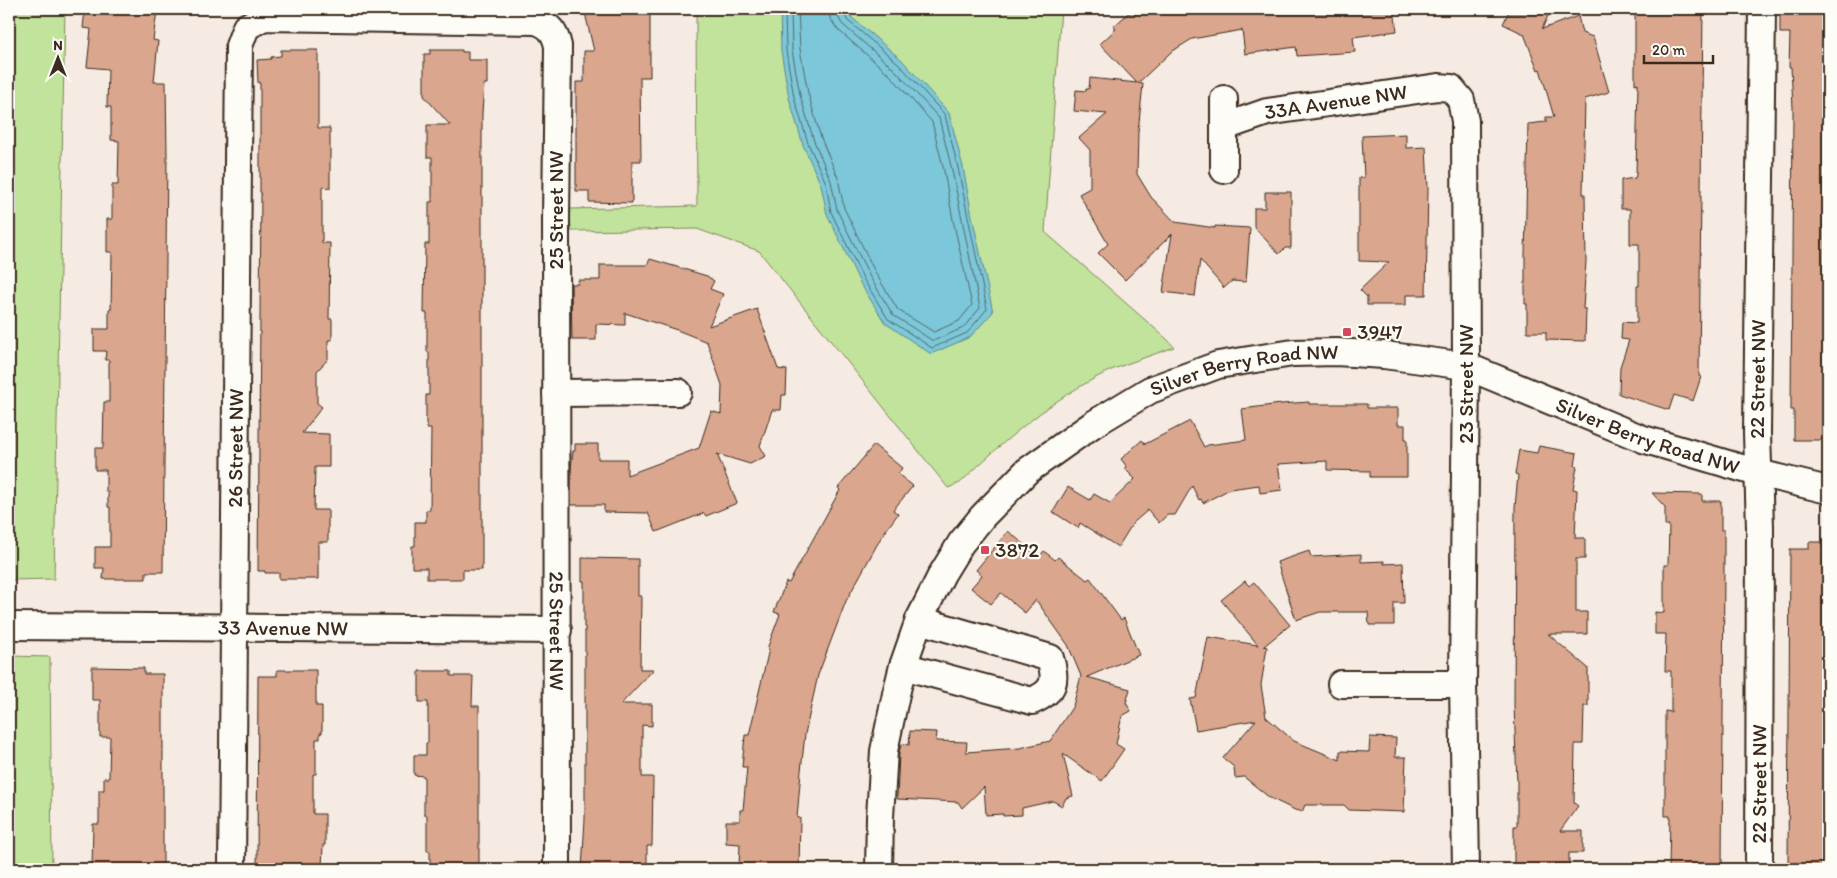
<svg xmlns="http://www.w3.org/2000/svg" width="1837" height="878" viewBox="0 0 1837 878" font-family="Itim,sans-serif">
	<rect width="100%" height="100%" fill="#f6ebe2"/>
	<filter id="ink" filterUnits="userSpaceOnUse"><feTurbulence type="fractalNoise" baseFrequency=".02" numOctaves="2"/><feDisplacementMap in="SourceGraphic" scale="10" xChannelSelector="R" yChannelSelector="G"/><feConvolveMatrix kernelMatrix="1 2 1 2 8 2 1 2 1" color-interpolation-filters="sRGB"/></filter>
	<g filter="url(#ink)">
		<g fill="#c2e39b" stroke="#7e865c">
			<path d="M9,9H65L54,579L9,580Z"/>
			<path d="M696,9H1061L1045,232L1168,340L1174,347C1153,355 1130,362 1109,371C1051,399 1006,439 960,483L948,488L759,251L697,229L571,231L570,209L697,206Z"/>
			<path d="M9,656L50,657L52,869H9Z"/>
		</g>
		<path fill="#7bc7d9" stroke="#61888e" d="M780,9H847L851,17L902,60L949,113L963,167L972,216L993,312L970,337L931,354L885,323L860,283L827,214L821,185L803,145L789,98L781,51Z"/>
		<g fill="none" stroke-linecap="round" stroke-linejoin="round">
			<g stroke="#556969" stroke-width="1">
				<path d="M785,9L786,51L794,97L808,143L826,183L831,212L864,280L888,319L932,348L967,333L987,309L958,168L945,115L899,64L847,20L843,9"/>
				<path d="M791,9L792,50L800,95L814,141L831,181L837,210L870,277L893,315L933,341L963,328L980,308L952,170L939,118L894,69L842,24L837,15L836,9"/>
				<path d="M798,9L800,49L808,93L821,138L838,178L844,208L876,274L898,310L934,332L959,321L972,305L953,220L944,171L932,122L889,74L837,29L830,18L829,9"/>
			</g>
		</g>
		<g fill="#daa68e" stroke="#3b2a1e">
			<path d="M85,9H140L157,11L153,40L158,41L154,82H166L167,155L163,572H146V579H103L104,568H95V547H110V507H108V492H106V470H95V448H103L104,402H109V360H105L106,351H94V329H109V309H111L112,252H107V219H112V185H118L119,141L111,140V107H107L108,69L87,67L91,29L83,28Z"/>
			<path d="M584,9H650V77H640L641,161H632V203L589,202V191H576V82H584V51H594Z"/>
			<path d="M1133,9H1394L1397,31L1353,37L1355,52L1297,56L1296,47L1245,54L1242,30L1192,39L1171,52L1138,83L1143,84L1138,132L1137,174L1151,197L1175,222L1215,228V226L1250,228L1246,282L1232,281L1224,288L1200,260L1195,296L1163,292L1172,234L1125,280L1098,253L1108,244L1079,194L1090,188V150L1079,138L1107,114L1074,111L1076,90L1086,91V89H1089L1090,78L1137,83L1100,44L1116,29L1113,27Z"/>
			<path d="M1510,9H1551L1542,29L1578,16L1582,33L1593,37L1609,92L1585,99L1583,194H1585L1586,261L1583,309H1586L1585,341L1546,340V332H1527V304H1525V256L1528,124L1546,122V117H1554L1540,69L1538,70L1524,34L1503,24Z"/>
			<path d="M1635,9H1703L1699,376L1701,377L1693,401L1674,395L1669,410L1619,394L1620,367L1629,340L1621,339L1622,322L1637,323V286H1639V244H1630V209H1621V180L1635,178L1636,175L1638,83L1635,84Z"/>
			<path d="M1780,9H1828V440H1794V410H1791L1793,108L1791,67H1789L1790,33H1780Z"/>
			<path d="M281,50H318V128H330V188L322,187V243H330L329,319H332V340H328V359L317,371V403L322,407L302,433L329,434V467H315L314,510H328V542H318V579H279V573H265V571H258L261,192H260V83H258L257,60L271,59V57L281,56Z"/>
			<path d="M430,50H462V52H468V60H487V84H484L482,113V570H463V579H427V568H412V546H415V522H426V510H430L431,429H427V425H426V395H429V352H427V313H424L425,244H429V202H432V157H427V125H450L424,96V54H430Z"/>
			<path d="M1406,134V148L1426,147L1428,188L1426,295H1406V305H1367V297L1360,290L1389,262L1359,261V178H1364L1362,136Z"/>
			<path d="M1265,192H1291V248H1285L1279,254L1254,227V208H1265Z"/>
			<path d="M650,259L707,276L714,281L710,289L723,294L709,326L757,309L778,369L787,370L786,395H782L781,410H772L760,446L766,456L750,464L717,454L737,503L706,516L704,513L656,532L648,513L604,512V505H571V468L573,451H575V444H598V459H627V475L699,448L711,411L721,414L722,385L707,342L677,330L625,313V325L596,324V340H572L571,284H578V280H600V265H647Z"/>
			<path d="M1309,402V404H1367V408H1398V425H1405V439H1407V477H1370V471L1327,470V461L1278,464L1282,490L1260,493L1259,485L1230,489L1203,503L1201,499L1199,500L1192,486L1175,515H1167L1159,523L1148,510L1133,523L1118,547L1080,523L1078,528L1053,512L1068,487L1090,500L1094,494L1110,503L1135,479L1125,469L1127,467L1121,459L1142,440L1145,444L1190,421L1204,447L1208,445L1246,440L1242,409L1281,404Z"/>
			<path d="M874,445L902,468L898,474L913,486L893,510L898,514L883,534L846,601L818,675L805,734L801,771L797,818H800L799,869H742V866H739L740,844L726,843V821H740V810H743L747,767H742L745,735H749L769,649H767L780,614L774,612L786,582L789,583L840,490L838,488Z"/>
			<path d="M1539,446L1577,453L1575,466L1577,467L1573,489L1577,490L1575,538H1585V559H1576V612H1587V634H1548L1588,668V706H1584L1583,744H1575L1574,803L1578,806L1560,831H1583V853H1569V869H1514V826H1517V783L1514,705L1515,507L1518,475L1515,474L1519,450L1537,453Z"/>
			<path d="M1652,493L1702,494V501H1721V530H1724V566L1722,869H1669L1670,816H1665V711L1671,712V671H1665L1666,634H1655V612L1664,613V565H1668L1669,525H1665V507Z"/>
			<path d="M1008,531L1039,557L1044,551L1055,560L1058,557L1087,580L1090,578L1121,620L1124,618L1139,655L1087,677L1130,689L1126,703L1131,711L1122,716L1116,744L1124,749L1102,781L1063,754L1073,796L1066,798L1062,806L1053,801L1022,808V815L1003,816V814L986,815L984,787L962,808L958,802L897,799L899,753L901,744L909,745L910,731L937,732L936,741L967,742L966,752L1020,748L1050,741L1073,706L1081,676L1068,645L1036,600L1025,613L1001,593L991,604L971,588L982,575L976,570Z"/>
			<path d="M1809,542H1828V869H1788L1790,549H1809Z"/>
			<path d="M1309,551L1311,557L1361,554V562L1384,561V564L1403,563L1404,603H1394V625H1369L1368,612H1320L1296,620L1277,562Z"/>
			<path d="M582,558L638,559V596H641L640,669H654L621,704H652V726L642,725V777H653L652,846H647V869H582L585,819V627H584V581H582Z"/>
			<path d="M1245,581L1249,586L1254,582L1290,625L1264,646L1267,647L1261,685L1266,717L1294,741L1340,760V751L1369,752L1370,737L1396,738L1395,757H1406L1404,812L1349,810L1344,805H1305L1302,812L1297,810V811L1270,798L1244,777L1235,778L1234,767L1223,758L1256,720L1196,730L1190,699L1196,698L1208,637L1258,645L1221,600Z"/>
			<path d="M92,667L144,668V674H163V869H92L93,824H99V790H104V778H109L110,737H100V700H92Z"/>
			<path d="M277,670H316V706H322V733H320V739H316V774H313V814H325V845H323L322,869H257L258,676H277Z"/>
			<path d="M419,671H451V676H473L472,706H479V869H430V851H427V815H424V776L414,775V755H426V743H428V702H419Z"/>
		</g>
		<g fill="none" stroke-linecap="round" stroke-linejoin="round">
			<defs>
				<g id="minor">
					<path d="M1224,99V170"/>
					<path id="s1" d="M1224,127L1267,112L1438,87L1451,88L1461,100L1465,121L1466,366L1463,684L1466,869"/>
					<path d="M556,393L678,392"/>
					<path id="s2" d="M9,626L558,630"/>
					<path d="M903,666L1032,701C1055,691 1057,681 1050,658L919,620"/>
					<path d="M1341,684H1463"/>
					<path id="s3" d="M232,869L239,46L246,27L264,17L536,21C549,25 555,32 558,46L556,219L557,869"/>
					<path id="s4" d="M879,869L880,817L884,751L896,694L903,666L919,620L942,574L961,543L983,516L1027,471L1092,425L1150,390L1218,365L1293,353L1336,352L1384,355L1466,366L1643,439L1758,473L1828,490"/>
					<path id="s5" d="M1759,869L1760,527L1757,433L1762,9"/>
				</g>
			</defs>
			<use href="#minor" stroke="#3b2a1e" stroke-width="30"/>
			<use href="#minor" stroke="#fdfcf7" stroke-width="26"/>
		</g>
	</g>
	<g fill="#d1495b" stroke="#fdfcf7" stroke-width="2">
		<rect x="1342" y="327" width="10" height="10" rx="2.5"/>
		<rect x="980" y="545" width="10" height="10" rx="2.5"/>
	</g>
	<g text-anchor="middle" stroke-width="4.5" stroke-linejoin="round" paint-order="stroke">
		<g font-size="21" fill="#3b2a1e" stroke="#fdfcf7">
			<text dy="7" stroke="none"><textPath href="#s1" startOffset="115">33A Avenue NW</textPath></text>
			<text transform="translate(556 210) rotate(-90)" y="7">25 Street NW</text>
			<text dy="7" stroke="none"><textPath href="#s4" startOffset="684">Silver Berry Road NW</textPath></text>
			<text dy="7" stroke="none"><textPath href="#s5" startOffset="490">22 Street NW</textPath></text>
			<text transform="translate(1466 384) rotate(-90)" y="7">23 Street NW</text>
			<text dy="7" stroke="none"><textPath href="#s4" startOffset="1104">Silver Berry Road NW</textPath></text>
			<text dy="7" stroke="none"><textPath href="#s3" startOffset="421">26 Street NW</textPath></text>
			<text dy="7" stroke="none"><textPath href="#s2" startOffset="274">33 Avenue NW</textPath></text>
			<text dy="7" stroke="none"><textPath href="#s3" startOffset="1756">25 Street NW</textPath></text>
			<text dy="7" stroke="none"><textPath href="#s5" startOffset="85">22 Street NW</textPath></text>
		</g>
		<g font-size="21" fill="#3b2a1e" stroke="#fdfcf7" text-anchor="start">
			<text x="1357" y="339">3947</text>
			<text x="995" y="557">3872</text>
		</g>
	</g>
	<rect width="1837" height="878" fill="none" stroke="#fdfcf7" stroke-width="30"/>
	<rect x="15" y="15" width="1807" height="848" fill="none" stroke="#3b2a1e" stroke-width="2" filter="url(#ink)"/>
	<g transform="translate(58 58)" stroke="#fdfcf7" stroke-width="4" paint-order="stroke">
	<path d="M0-4L9 19L0 12L-9 19Z" fill="#3b2a1e"/>
	<text y="-8" font-size="14" font-weight="bold" text-anchor="middle" fill="#3b2a1e">N</text>
	</g>
	<path d="M1644 55v8h69v-8" fill="none" stroke="#3b2a1e" stroke-width="2.5"/>
	<text x="1652" y="55" font-size="15" fill="#3b2a1e" stroke="#fdfcf7" stroke-width="4" paint-order="stroke">20 m</text>
</svg>
